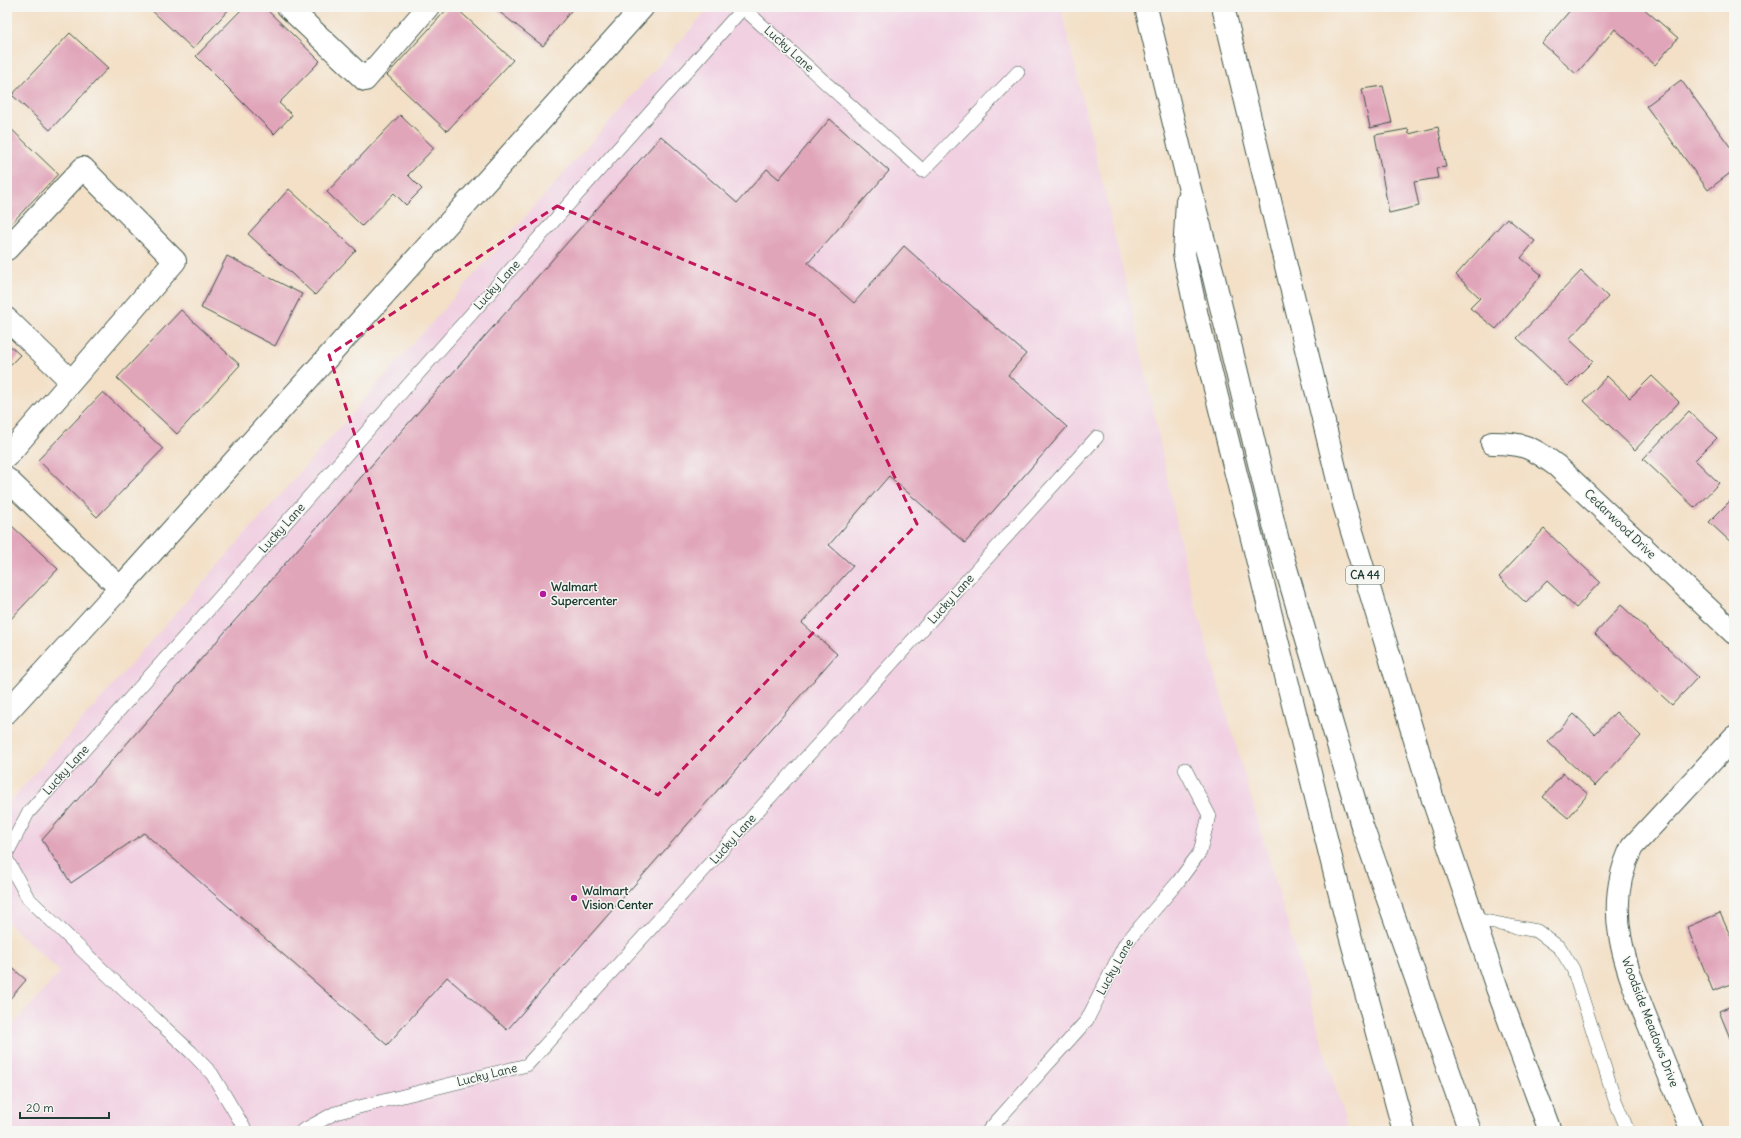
<svg xmlns="http://www.w3.org/2000/svg" width="1741" height="1138" viewBox="0 0 1741 1138" font-family="Delius,sans-serif">
	<rect width="100%" height="100%" fill="#f6f6f2"/>
	<filter id="ink" filterUnits="userSpaceOnUse"><feTurbulence type="fractalNoise" baseFrequency=".025" numOctaves="2"/><feDisplacementMap in="SourceGraphic" scale="8" xChannelSelector="R" yChannelSelector="G"/><feConvolveMatrix kernelMatrix="1 2 1 2 8 2 1 2 1" color-interpolation-filters="sRGB"/></filter>
	<filter id="wash" filterUnits="userSpaceOnUse"><feTurbulence type="fractalNoise" baseFrequency=".012" numOctaves="4" result="noise"/><feDisplacementMap in="SourceGraphic" scale="16" xChannelSelector="R" yChannelSelector="G"/><feGaussianBlur stdDeviation="0.9" result="paint"/><feColorMatrix in="noise" values="0 0 0 0 0 0 0 0 0 0 0 0 0 0 0 0 0 1.4 0 .05"/><feComposite in="paint" operator="in"/></filter>
	<g filter="url(#wash)">
		<rect width="100%" height="100%" fill="#f3e0c7"/>
		<path fill="#f1d0e2" d="M710,7H1061L1136,326L1190,587L1348,1131H7V1032L60,972L7,922V805Z"/>
		<g id="blocks">
			<g fill="#e1a5ba">
				<path d="M148,7H231L193,49Z"/>
				<path d="M244,7H264L320,61L279,103L292,115L274,134L196,56Z"/>
				<path d="M449,7H455L513,60L447,131L387,75Z"/>
				<path d="M493,7H574L543,46Z"/>
				<path d="M1573,7H1642L1678,38L1655,65L1615,29L1576,74L1542,43Z"/>
				<path d="M70,33L108,68L50,130L12,95Z"/>
				<path d="M1681,80L1734,152V170L1708,190L1646,106Z"/>
				<path d="M1383,86L1392,123L1370,128L1362,89Z"/>
				<path d="M400,115L434,148L408,175L422,189L406,205L394,193L362,226L327,192Z"/>
				<path d="M830,119L889,171L808,263L854,303L904,246L1026,354L1008,375L1067,427L965,543L889,476L829,545L853,566L802,623L837,654L507,1030L447,977L387,1045L144,833L71,883L42,840L661,136L737,203L767,169L779,179Z"/>
				<path d="M7,125L58,174L7,228Z"/>
				<path d="M1438,127L1446,167L1436,168L1438,178L1414,182L1419,206L1389,213L1375,135L1408,129L1409,134Z"/>
				<path d="M289,189L356,250L315,295L248,234Z"/>
				<path d="M1507,218L1535,241L1521,258L1542,275L1496,329L1470,308L1480,298L1456,275Z"/>
				<path d="M227,256L302,294L275,346L201,308Z"/>
				<path d="M1581,271L1608,297L1569,339L1593,361L1568,386L1517,338Z"/>
				<path d="M181,310L240,365L177,434L117,378Z"/>
				<path d="M7,343L20,355L7,368Z"/>
				<path d="M1607,376L1630,398L1652,376L1679,402L1635,450L1584,401Z"/>
				<path d="M103,392L163,449L97,517L38,460Z"/>
				<path d="M1689,411L1717,438L1695,460L1719,483L1695,508L1643,459Z"/>
				<path d="M1734,497V545L1709,522Z"/>
				<path d="M12,526L58,569L7,623V531Z"/>
				<path d="M1544,529L1600,582L1576,608L1547,581L1526,603L1499,577Z"/>
				<path d="M1621,605L1698,677L1672,705L1595,634Z"/>
				<path d="M1616,712L1641,736L1595,786L1548,742L1574,714L1595,734Z"/>
				<path d="M1563,773L1588,794L1568,818L1543,797Z"/>
				<path d="M1720,913L1734,944V983L1713,991L1687,927Z"/>
				<path d="M7,963L26,980L7,1002Z"/>
				<path d="M1734,1005V1048L1719,1011Z"/>
			</g>
		</g>
	</g>
	<g filter="url(#ink)">
		<use href="#blocks" fill-opacity="0" stroke="#3f554a" stroke-width="1"/>
		<g fill="none" stroke-linecap="round" stroke-linejoin="round">
			<defs>
				<g id="lane">
					<path d="M7,853L28,813L743,8L923,171L1018,72"/>
					<path d="M7,860L28,898L112,979L191,1052L212,1074L246,1131"/>
					<path d="M1473,919L1537,931L1560,948L1573,969L1615,1100L1628,1131"/>
					<path d="M302,1131L335,1113L527,1065L1097,437"/>
					<path d="M988,1131L1087,1020L1125,944L1178,882L1200,852L1209,815L1185,769"/>
				</g>
				<g id="street">
					<path d="M288,7L365,80L428,7"/>
					<path d="M7,249L83,168L175,261L7,456"/>
					<path d="M7,319L71,381"/>
					<path d="M1492,443C1523,443 1532,447 1557,466L1734,633"/>
					<path d="M7,479L120,588L7,712"/>
					<path d="M120,588L643,7"/>
					<path d="M1692,1131C1679,1099 1666,1067 1653,1035C1628,973 1600,911 1632,847L1734,737"/>
				</g>
				<g id="highway">
					<path d="M1146,7L1188,182L1213,274L1278,541L1362,826L1470,1131"/>
					<path d="M1223,7L1344,505L1434,803L1497,988L1550,1131"/>
					<path d="M1187,201L1184,254L1197,316L1350,935L1404,1131"/>
				</g>
			</defs>
			<use href="#lane" stroke="#3f554a" stroke-width="14"/>
			<use href="#street" stroke="#3f554a" stroke-width="24"/>
			<use href="#highway" stroke="#3f554a" stroke-width="24"/>
			<use href="#lane" stroke="#fff" stroke-width="13"/>
			<use href="#street" stroke="#fff" stroke-width="22"/>
			<use href="#highway" stroke="#fff" stroke-width="22"/>
		</g>
	</g>
	<path fill="none" stroke="#c2185b" stroke-width="3" stroke-dasharray="8 5" stroke-linejoin="round" d="M557,206L819,317L917,524L658,795L427,658L329,355Z"/>
	<g fill="#b5179e" stroke="#f6f6f2" stroke-width="1.5">
		<circle cx="543" cy="594" r="4"/>
		<circle cx="574" cy="898" r="4"/>
	</g>
	<g text-anchor="middle" stroke-width="3" stroke-linejoin="round" paint-order="stroke">
		<rect fill="#f6f6f2" stroke="#60746d" stroke-width="1" x="1346" y="566" width="38" height="18" rx="3"/>
		<g font-size="11" font-weight="bold" fill="#1f3d34">
			<text x="1365" y="579">CA 44</text>
		</g>
		<g font-size="12" fill="#1f3d34" stroke="#f6f6f2">
			<text transform="translate(789 49) rotate(42)" y="4">Lucky Lane</text>
			<text transform="translate(497 285) rotate(-48)" y="4">Lucky Lane</text>
			<text transform="translate(1620 524) rotate(44)" y="4">Cedarwood Drive</text>
			<text transform="translate(282 528) rotate(-48)" y="4">Lucky Lane</text>
			<text transform="translate(951 599) rotate(-48)" y="4">Lucky Lane</text>
			<text transform="translate(66 770) rotate(-48)" y="4">Lucky Lane</text>
			<text transform="translate(733 839) rotate(-48)" y="4">Lucky Lane</text>
			<text transform="translate(1115 967) rotate(-61)" y="4">Lucky Lane</text>
			<text transform="translate(1650 1022) rotate(69)" y="4">Woodside Meadows Drive</text>
			<text transform="translate(487 1075) rotate(-14)" y="4">Lucky Lane</text>
		</g>
		<g font-size="12" font-weight="bold" fill="#1f3d34" stroke="#f6f6f2" text-anchor="start">
			<text x="551" y="591">Walmart<tspan x="551" dy="14">Supercenter</tspan></text>
			<text x="582" y="895">Walmart<tspan x="582" dy="14">Vision Center</tspan></text>
		</g>
	</g>
	<rect width="1741" height="1138" fill="none" stroke="#f6f6f2" stroke-width="24"/>
	<path d="M20 1112v6h89v-6" fill="none" stroke="#1f3d34" stroke-width="2"/>
	<text x="26" y="1112" font-size="12" fill="#1f3d34" stroke="#f6f6f2" stroke-width="3" paint-order="stroke">20 m</text>
</svg>
